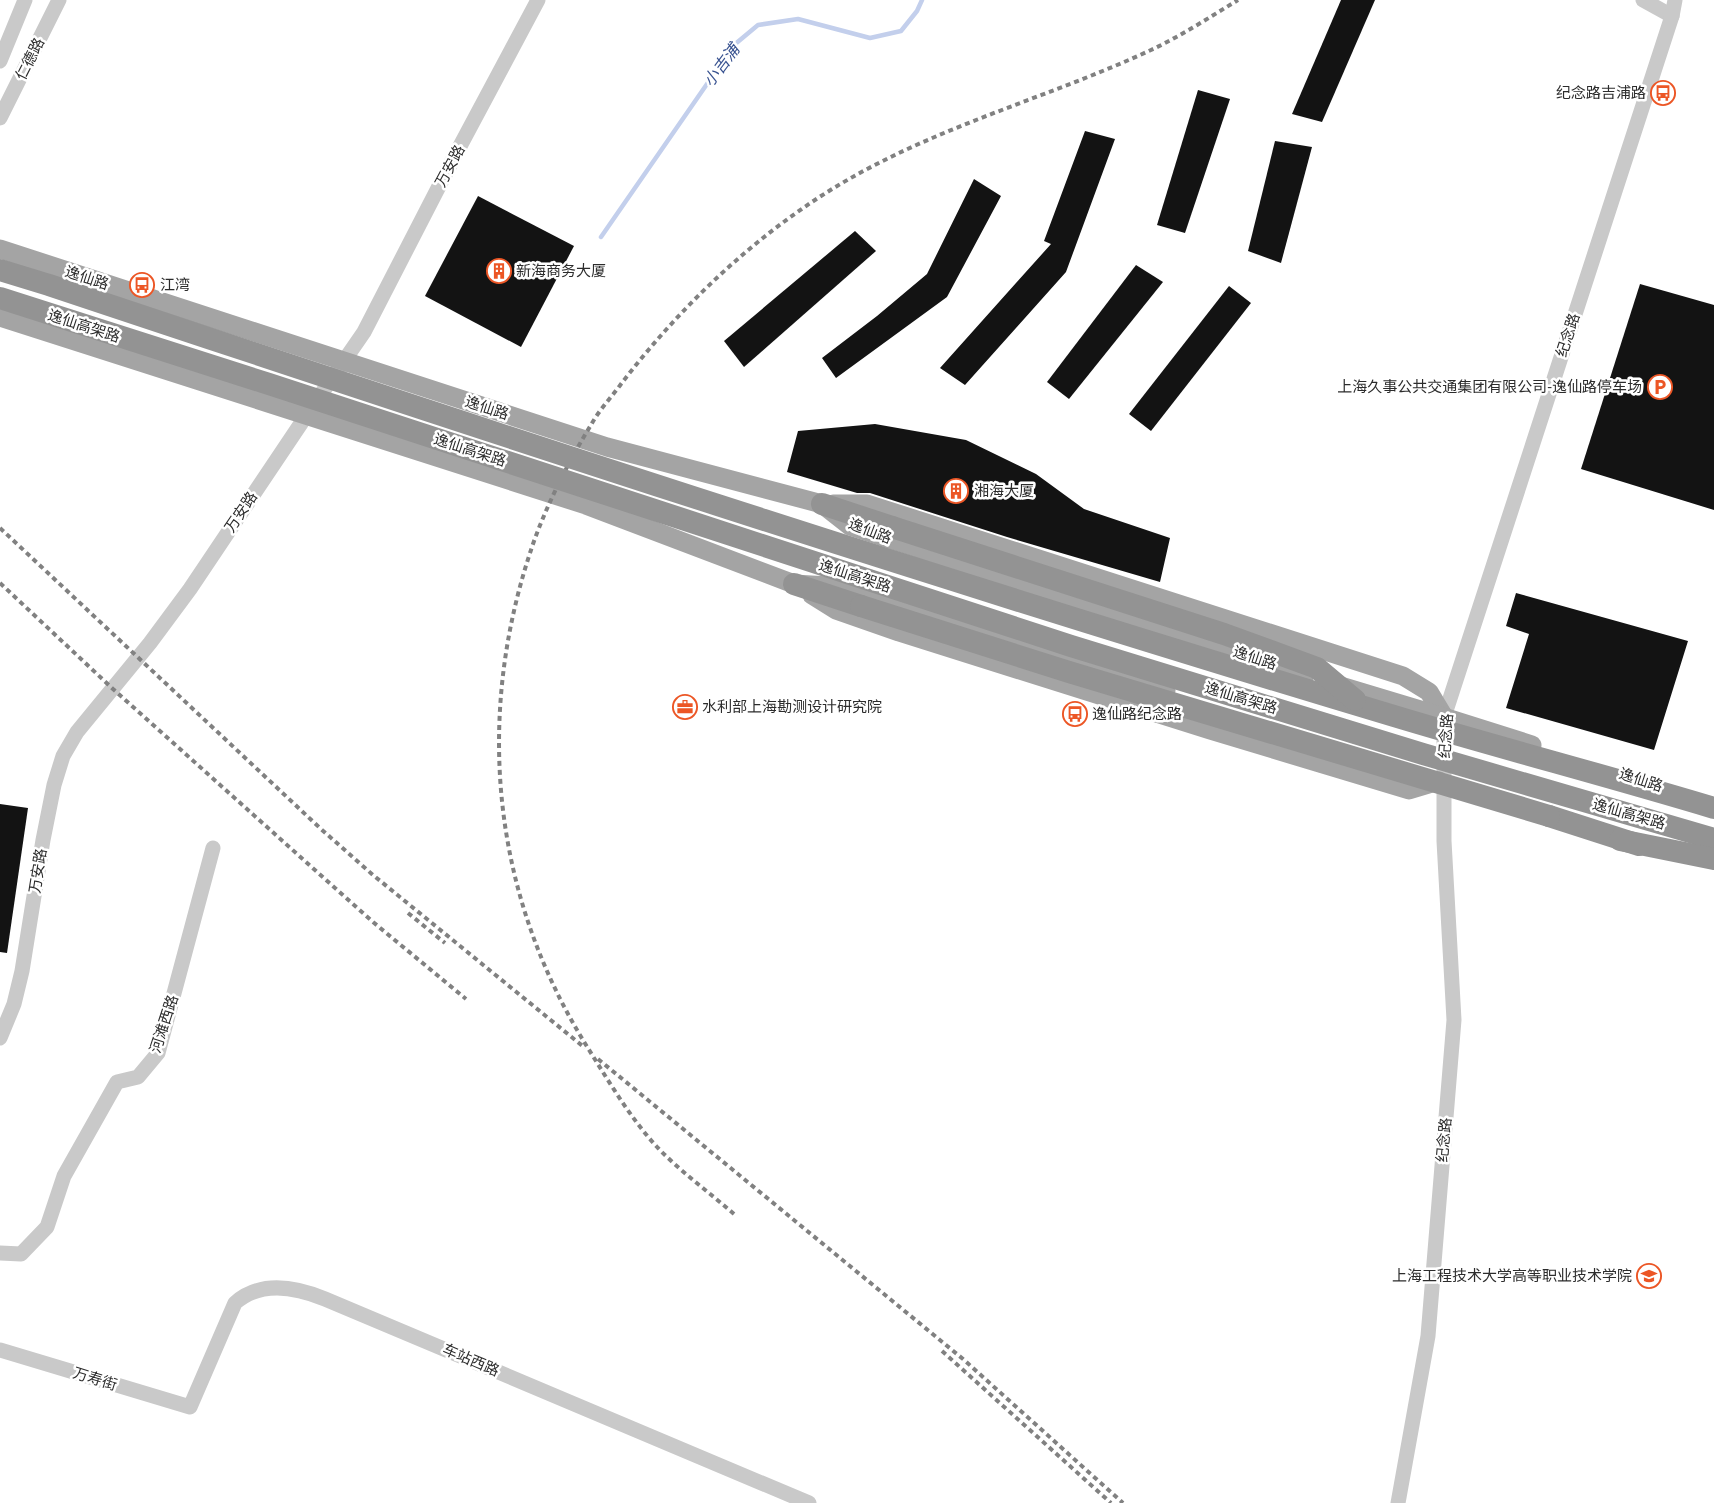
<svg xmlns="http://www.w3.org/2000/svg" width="1714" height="1503" viewBox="0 0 1714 1503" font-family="'Open Sans','Noto Sans SC',sans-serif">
	<rect width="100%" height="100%" fill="#fff"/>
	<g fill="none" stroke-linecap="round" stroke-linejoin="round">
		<path stroke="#c3cfec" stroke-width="4.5" d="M601,237L734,45L758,25L798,19L870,38L901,31L917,11L922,0"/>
	</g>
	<g fill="#131313">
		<path d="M1341,0H1375L1322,122L1292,114Z"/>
		<path d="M1198,90L1230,99L1185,233L1157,225Z"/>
		<path d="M1085,131L1115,139L1066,272L965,385L940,368L1051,244L1044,241Z"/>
		<path d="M1275,141L1312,147L1281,263L1248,251Z"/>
		<path d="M974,179L1001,196L947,297L836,378L822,358L877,316L927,274Z"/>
		<path d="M478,196L574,246L521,347L425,296Z"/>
		<path d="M855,231L876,251L744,367L724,341Z"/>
		<path d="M1136,265L1163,282L1069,399L1047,382Z"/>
		<path d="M1640,284L1714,305V510L1581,469Z"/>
		<path d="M1229,286L1251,303L1151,431L1129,414Z"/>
		<path d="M875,424L966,440L1036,474L1084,509L1170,538L1160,582L1007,537L870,493H857L787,472L798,431Z"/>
		<path d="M1516,593L1688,641L1654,750L1506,708L1529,634L1506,626Z"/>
		<path d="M0,804L28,808L7,953L0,952Z"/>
	</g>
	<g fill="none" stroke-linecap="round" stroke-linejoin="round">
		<g stroke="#c9c9c9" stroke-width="15">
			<path d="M1643,0L1672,16"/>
			<path d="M0,61L25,0"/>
			<path d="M0,118L59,0"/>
			<path d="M0,1038L14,1004L22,971L43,840L54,785L63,756L77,732L150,643L190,589L306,416L364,332L451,163L538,0"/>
			<path d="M0,1253L21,1254L47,1227L64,1176L117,1082L138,1077L158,1053L213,848"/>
			<path d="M0,1350L190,1407L235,1303C261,1280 296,1287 325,1299L809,1503"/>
			<path d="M1398,1503L1428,1336L1454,1020L1444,841V717L1672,16L1675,0"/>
		</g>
		<g stroke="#a4a4a4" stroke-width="19">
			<path d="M0,249L607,447L822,504L850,526L1305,675"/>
			<path d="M0,317L586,505L794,584L846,587L1166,690"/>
			<path d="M833,504H867L1403,676L1429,692L1444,717"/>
			<path d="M812,595L836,610L899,632L1210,730L1409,790L1439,781"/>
			<path d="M1341,686L1444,717L1532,745"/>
		</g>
		<g stroke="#939393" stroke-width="22">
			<path d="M822,504L892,527"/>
			<path d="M794,584L861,606"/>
			<path d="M1549,816L1639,845"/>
		</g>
		<g stroke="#818181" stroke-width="4" stroke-dasharray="5 4" stroke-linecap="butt">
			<path d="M0,528L321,829L373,875L585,1048"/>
			<path d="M0,583L113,689L373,922L466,999"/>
			<path d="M408,913L445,943"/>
			<path d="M598,1059L963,1359L1123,1503"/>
			<path d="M734,1214C710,1193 681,1172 658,1148C630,1118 608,1080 586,1045C493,895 475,721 530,553C543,512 568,462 591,425C599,410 611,398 621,384C677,311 744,246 821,196C925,129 1041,101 1151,50C1181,36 1210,17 1238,0"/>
			<path d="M942,1351L1111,1503"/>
		</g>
		<g stroke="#939393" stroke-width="22">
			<path d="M0,270L49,285C496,434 943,581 1394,716C1500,748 1608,776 1714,808"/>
			<path d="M0,298L269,384L1071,646L1423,754L1714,839"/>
			<path d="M892,527L1224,634L1317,668L1355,700"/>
			<path d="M861,606L1069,672L1549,816"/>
			<path d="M1620,840L1714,859"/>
		</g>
	</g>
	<defs>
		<symbol id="bus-ring" viewBox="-11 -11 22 22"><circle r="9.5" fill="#fff" stroke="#ec5625" stroke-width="1.5"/><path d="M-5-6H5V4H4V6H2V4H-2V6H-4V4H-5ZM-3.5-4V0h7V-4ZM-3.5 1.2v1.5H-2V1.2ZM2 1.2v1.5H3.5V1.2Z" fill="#ec5625"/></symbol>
		<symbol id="building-ring" viewBox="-11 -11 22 22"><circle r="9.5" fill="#fff" stroke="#ec5625" stroke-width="1.5"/><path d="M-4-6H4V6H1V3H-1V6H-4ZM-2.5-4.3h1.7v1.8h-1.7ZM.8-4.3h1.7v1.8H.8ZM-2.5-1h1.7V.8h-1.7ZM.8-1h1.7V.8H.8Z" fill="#ec5625"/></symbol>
		<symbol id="parking-ring" viewBox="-11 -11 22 22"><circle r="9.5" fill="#fff" stroke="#ec5625" stroke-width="1.5"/><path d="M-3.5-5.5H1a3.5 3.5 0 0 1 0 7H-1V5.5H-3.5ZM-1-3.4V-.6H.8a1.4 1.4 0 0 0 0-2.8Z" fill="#ec5625"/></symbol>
		<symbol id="office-ring" viewBox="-11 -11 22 22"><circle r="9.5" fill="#fff" stroke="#ec5625" stroke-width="1.5"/><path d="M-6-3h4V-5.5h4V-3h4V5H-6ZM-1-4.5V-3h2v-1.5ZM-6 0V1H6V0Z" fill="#ec5625"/></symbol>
		<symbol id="school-ring" viewBox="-11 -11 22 22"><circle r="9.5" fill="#fff" stroke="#ec5625" stroke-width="1.5"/><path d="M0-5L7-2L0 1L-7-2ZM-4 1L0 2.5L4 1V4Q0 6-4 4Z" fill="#ec5625"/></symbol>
	</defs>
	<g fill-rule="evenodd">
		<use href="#bus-ring" x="1649" y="79" width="28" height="28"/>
		<use href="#building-ring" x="485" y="257" width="28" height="28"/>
		<use href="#bus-ring" x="128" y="271" width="28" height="28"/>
		<use href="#parking-ring" x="1646" y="373" width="28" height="28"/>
		<use href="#building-ring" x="942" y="477" width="28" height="28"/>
		<use href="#office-ring" x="671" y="693" width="28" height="28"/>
		<use href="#bus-ring" x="1061" y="700" width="28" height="28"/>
		<use href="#school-ring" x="1635" y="1262" width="28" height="28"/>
	</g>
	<g text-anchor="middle" stroke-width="5" stroke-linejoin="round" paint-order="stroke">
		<g font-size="15" fill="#2c2c2c" stroke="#fff">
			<text transform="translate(30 59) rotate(-63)" y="5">仁德路</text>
			<text transform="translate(450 166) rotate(-62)" y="5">万安路</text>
			<text transform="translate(87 278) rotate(18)" y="5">逸仙路</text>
			<text transform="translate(84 326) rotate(18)" y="5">逸仙高架路</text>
			<text transform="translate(1568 335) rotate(-72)" y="5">纪念路</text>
			<text transform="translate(487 408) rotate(18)" y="5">逸仙路</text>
			<text transform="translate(470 450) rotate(18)" y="5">逸仙高架路</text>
			<text transform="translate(241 512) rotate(-56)" y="5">万安路</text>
			<text transform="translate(870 531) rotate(21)" y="5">逸仙路</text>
			<text transform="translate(855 576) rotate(18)" y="5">逸仙高架路</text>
			<text transform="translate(1255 658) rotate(18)" y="5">逸仙路</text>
			<text transform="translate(1241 698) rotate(17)" y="5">逸仙高架路</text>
			<text transform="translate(1446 736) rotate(-86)" y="5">纪念路</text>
			<text transform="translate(1641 780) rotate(18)" y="5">逸仙路</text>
			<text transform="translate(1629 814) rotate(16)" y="5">逸仙高架路</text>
			<text transform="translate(38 871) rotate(-81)" y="5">万安路</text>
			<text transform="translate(164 1024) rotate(-72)" y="5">河滩西路</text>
			<text transform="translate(1444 1140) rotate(-85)" y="5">纪念路</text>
			<text transform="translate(471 1360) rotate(23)" y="5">车站西路</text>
			<text transform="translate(95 1379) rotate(17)" y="5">万寿街</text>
		</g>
		<g font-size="15" fill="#2c2c2c" stroke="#fff" text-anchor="start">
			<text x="1646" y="98" text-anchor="end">纪念路吉浦路</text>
			<text x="516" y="276">新海商务大厦</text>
			<text x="160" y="290">江湾</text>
			<text x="1642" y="392" text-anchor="end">上海久事公共交通集团有限公司-逸仙路停车场</text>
			<text x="974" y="496">湘海大厦</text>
			<text x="702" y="712">水利部上海勘测设计研究院</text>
			<text x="1092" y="719">逸仙路纪念路</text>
			<text x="1632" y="1281" text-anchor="end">上海工程技术大学高等职业技术学院</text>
		</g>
		<g font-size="16" font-style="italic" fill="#385290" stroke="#fff">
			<text transform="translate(721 65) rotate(-53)" y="6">小吉浦</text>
		</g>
	</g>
</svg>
